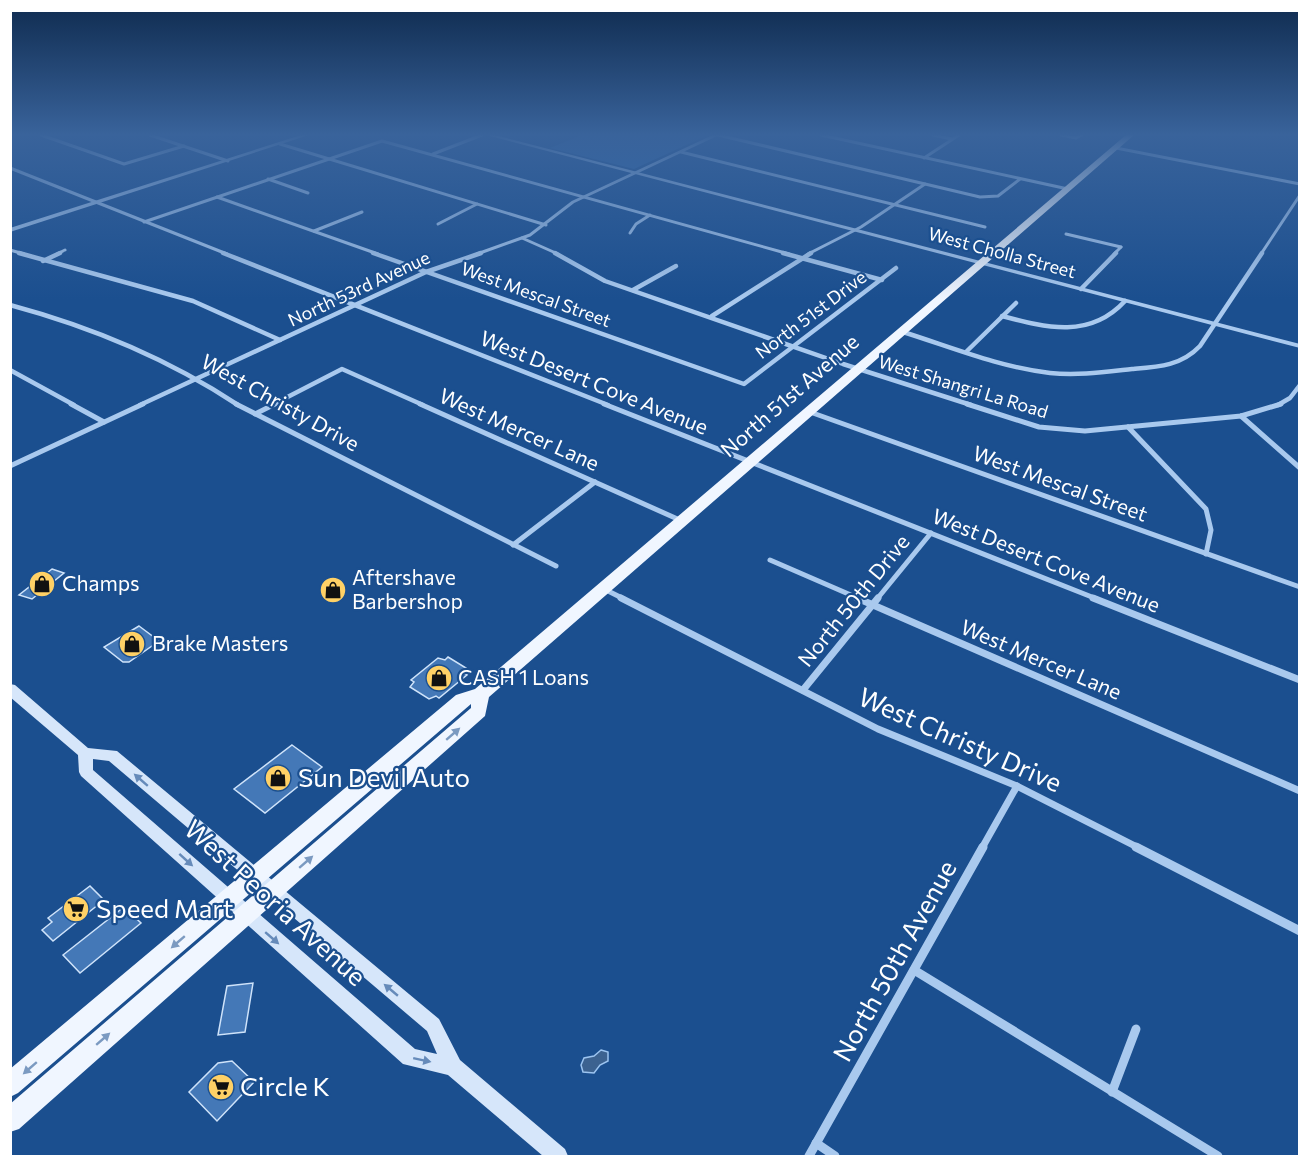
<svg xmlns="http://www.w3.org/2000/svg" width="1310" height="1167" viewBox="0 0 1310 1167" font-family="Commissioner,sans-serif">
	<rect width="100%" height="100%" fill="#1b4f8f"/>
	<path fill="#2e69ad" d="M582,135H708L634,169L550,148Z"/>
	<path fill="#3c6290" stroke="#9cc4f0" stroke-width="1.5" d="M601,1050L608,1052V1061L600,1065L594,1073L583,1072L581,1065L584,1058L594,1056Z"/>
	<g fill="#4478b7" stroke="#cfe3fa" stroke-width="1.5">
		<path d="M52,569L64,573L32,599L19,595Z"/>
		<path d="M139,626L159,641L129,662H123L104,647Z"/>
		<path d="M448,657L466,668L463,673L467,675L439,698L436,696L429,699L410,687L414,682L411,680L438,658L445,660Z"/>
		<path d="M292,745L322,767L265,813L234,789Z"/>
		<path d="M90,886L104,900L53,941L42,930L52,922L48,918Z"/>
		<path d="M124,907L141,923L80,973L63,955Z"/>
		<path d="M253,983L245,1032L218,1035L227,986Z"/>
		<path d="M232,1061L254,1082L217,1121L189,1092L218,1063Z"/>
	</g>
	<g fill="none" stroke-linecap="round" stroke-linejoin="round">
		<g stroke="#a9c9ee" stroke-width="3">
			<path d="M41,135L124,164L184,146"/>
			<path d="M150,135L228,161"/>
			<path d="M718,135L980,197L998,196L1020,179"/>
			<path d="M821,135L1068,189"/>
			<path d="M933,135L952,139"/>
			<path d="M1061,135L1076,138L1082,135"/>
			<path d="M280,144L546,225"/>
			<path d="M1116,148L1300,184"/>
			<path d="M681,152L985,227"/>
			<path d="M433,154L482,135"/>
			<path d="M924,158L959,135"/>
			<path d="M10,168L227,254"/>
			<path d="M268,179L308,193"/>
			<path d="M217,197L378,254"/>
			<path d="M144,222L382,141L789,254"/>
			<path d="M438,224L477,204"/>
			<path d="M314,231L362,212"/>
			<path d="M630,233L636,224L650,215"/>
			<path d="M1066,234L1121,247"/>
			<path d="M522,238L558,254"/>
			<path d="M10,250L24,254"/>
			<path d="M57,254L65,250"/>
			<path d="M477,254L530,235L573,202L716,135"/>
			<path d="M808,254L861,227L925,184"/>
			<path d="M1114,254L1121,247"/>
			<path d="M1261,254L1300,195"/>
		</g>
		<g stroke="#a9c9ee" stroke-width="4.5">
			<path d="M19,253L193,301L280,340"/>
			<path d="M223,253L608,405"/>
			<path d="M373,253L744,384L896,268"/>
			<path d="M555,253L605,281L843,364L971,405"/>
			<path d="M783,253L882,280"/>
			<path d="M43,261L60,253"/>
			<path d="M1081,289L1116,253"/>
			<path d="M633,290L676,266"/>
			<path d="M10,305C92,327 167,358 238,405"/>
			<path d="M712,316L811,253"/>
			<path d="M1002,316C1047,328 1090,339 1125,301"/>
			<path d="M903,332C951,347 999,367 1050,373C1077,376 1105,372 1132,369C1158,367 1181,366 1200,346L1262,253"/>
			<path d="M967,351L1016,303"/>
			<path d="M10,370L74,405"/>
			<path d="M140,405L426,272L481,253"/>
			<path d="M272,405L342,369L423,405"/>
			<path d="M1278,405L1290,398L1300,385"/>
		</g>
		<g stroke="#a9c9ee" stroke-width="5">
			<path d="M71,404L104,422"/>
			<path d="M236,404L556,566"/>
			<path d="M420,404L682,521"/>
			<path d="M604,404L1097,599"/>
			<path d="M967,404L1039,427L1085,431L1241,416L1281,404"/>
			<path d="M810,412L1300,587"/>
			<path d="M255,414L275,404"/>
			<path d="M1241,416L1300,468"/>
			<path d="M1128,427L1206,509L1211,530L1206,554"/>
			<path d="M10,466L143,404"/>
			<path d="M513,545L595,482"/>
			<path d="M770,560L860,599"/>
			<path d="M604,589L624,599"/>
			<path d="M877,599L931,533"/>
		</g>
		<g stroke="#a9c9ee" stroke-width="7">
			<path d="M621,598L878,729L1017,786L1139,848"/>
			<path d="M857,598L1300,791"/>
			<path d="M1093,598L1300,680"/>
			<path d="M803,690L878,598"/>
			<path d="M982,848L1017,786"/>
		</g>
		<g stroke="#a9c9ee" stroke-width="9">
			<path d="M1136,847L1300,931"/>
			<path d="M914,970L1218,1156"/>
			<path d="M1112,1092L1136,1029"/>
			<path d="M816,1143L835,1156"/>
			<path d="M809,1156L983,847"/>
		</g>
		<g fill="#a9c9ee" fill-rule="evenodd">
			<path d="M301,135H309L10,232V228Z"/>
			<path d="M486,135H495L1300,344V348Z"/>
		</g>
		<path fill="#d6e6fa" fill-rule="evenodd" d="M10,684L15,685L88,748L117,751L439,1019L460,1060L565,1149L568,1156H543L448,1075L403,1064L81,776L79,772L78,755L10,697ZM93,759L109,761L427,1031L437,1054L415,1049L93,770Z"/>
		<path fill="#f0f6ff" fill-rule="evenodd" d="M1126,135H1134L489,697L485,716L19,1129L10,1132V1104L471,708V704L18,1093L10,1097V1069L456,695L475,689Z"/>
	</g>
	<defs><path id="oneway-solid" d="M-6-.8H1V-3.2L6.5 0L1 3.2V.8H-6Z" transform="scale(1.5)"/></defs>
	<g fill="#7b9ac1">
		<use href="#oneway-solid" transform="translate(453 734) rotate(-41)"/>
		<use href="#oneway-solid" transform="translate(306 862) rotate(-41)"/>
		<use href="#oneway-solid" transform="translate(178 942) rotate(139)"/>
		<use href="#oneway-solid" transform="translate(103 1039) rotate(-41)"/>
		<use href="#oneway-solid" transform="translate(30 1068) rotate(139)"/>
	</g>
	<g fill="#668bba">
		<use href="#oneway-solid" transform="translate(141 780) rotate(-139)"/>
		<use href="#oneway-solid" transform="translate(186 860) rotate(42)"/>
		<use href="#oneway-solid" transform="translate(272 938) rotate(41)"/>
		<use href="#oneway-solid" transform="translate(391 990) rotate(-140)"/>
		<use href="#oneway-solid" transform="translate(422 1060) rotate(12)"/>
	</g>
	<linearGradient id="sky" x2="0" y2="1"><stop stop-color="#0f2b4f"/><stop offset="0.45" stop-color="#39639b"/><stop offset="1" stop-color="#39639b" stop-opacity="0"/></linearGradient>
	<rect width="1310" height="299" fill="url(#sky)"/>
	<defs>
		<symbol id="shop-disc" viewBox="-11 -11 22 22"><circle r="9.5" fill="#ffd166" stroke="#1b4f8f"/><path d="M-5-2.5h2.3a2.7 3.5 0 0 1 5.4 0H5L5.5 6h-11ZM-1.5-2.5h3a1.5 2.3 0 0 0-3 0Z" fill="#111"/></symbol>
		<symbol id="supermarket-disc" viewBox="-11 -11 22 22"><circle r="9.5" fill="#ffd166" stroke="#1b4f8f"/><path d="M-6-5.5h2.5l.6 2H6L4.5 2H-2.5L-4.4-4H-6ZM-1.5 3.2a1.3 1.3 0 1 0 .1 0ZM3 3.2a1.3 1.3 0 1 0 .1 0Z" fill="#111"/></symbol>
	</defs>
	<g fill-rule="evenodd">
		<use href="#shop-disc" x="27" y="569" width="30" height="30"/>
		<use href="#shop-disc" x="318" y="575" width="30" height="30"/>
		<use href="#shop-disc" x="117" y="629" width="30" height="30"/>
		<use href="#shop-disc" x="424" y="663" width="30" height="30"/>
		<use href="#shop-disc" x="263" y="763" width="30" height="30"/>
		<use href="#supermarket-disc" x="61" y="894" width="30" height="30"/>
		<use href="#supermarket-disc" x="206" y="1072" width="30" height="30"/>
	</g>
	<g text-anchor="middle" stroke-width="4.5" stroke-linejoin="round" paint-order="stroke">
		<g font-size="18" fill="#fff" stroke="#1b4f8f">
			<text transform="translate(1002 253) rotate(15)" y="6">West Cholla Street</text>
			<text transform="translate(359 289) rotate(-25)" y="6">North 53rd Avenue</text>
			<text transform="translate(536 295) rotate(20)" y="6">West Mescal Street</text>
			<text transform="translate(811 315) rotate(-37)" y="6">North 51st Drive</text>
			<text transform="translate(963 387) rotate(17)" y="6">West Shangri La Road</text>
		</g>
		<g font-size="21" fill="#fff" stroke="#1b4f8f">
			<text transform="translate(594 383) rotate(22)" y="7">West Desert Cove Avenue</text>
			<text transform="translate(790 396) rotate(-41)" y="7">North 51st Avenue</text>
			<text transform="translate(280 403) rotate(29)" y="7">West Christy Drive</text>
			<text transform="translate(519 430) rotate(24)" y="7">West Mercer Lane</text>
			<text transform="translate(1060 484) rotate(20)" y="7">West Mescal Street</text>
			<text transform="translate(1046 561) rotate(22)" y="7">West Desert Cove Avenue</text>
			<text transform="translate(854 601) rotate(-51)" y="7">North 50th Drive</text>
			<text transform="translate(1041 660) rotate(23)" y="7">West Mercer Lane</text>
		</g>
		<g font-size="21" fill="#fff" stroke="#1b4f8f" text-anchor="start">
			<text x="352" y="585">Aftershave<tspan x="352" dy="24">Barbershop</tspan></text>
			<text x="62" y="591">Champs</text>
			<text x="152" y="651">Brake Masters</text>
			<text x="458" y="685">CASH 1 Loans</text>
		</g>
		<g font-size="26" fill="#fff" stroke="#1b4f8f">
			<text transform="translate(960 740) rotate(24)" y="9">West Christy Drive</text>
			<text transform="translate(275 903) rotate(42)" y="9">West Peoria Avenue</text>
			<text transform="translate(895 961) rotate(-61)" y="9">North 50th Avenue</text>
		</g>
		<g font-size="26" fill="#fff" stroke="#1b4f8f" text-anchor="start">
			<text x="298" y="787">Sun Devil Auto</text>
			<text x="96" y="918">Speed Mart</text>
			<text x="240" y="1096">Circle K</text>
		</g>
	</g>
	<rect width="1310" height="1167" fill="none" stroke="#ffffff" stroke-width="24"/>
</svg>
